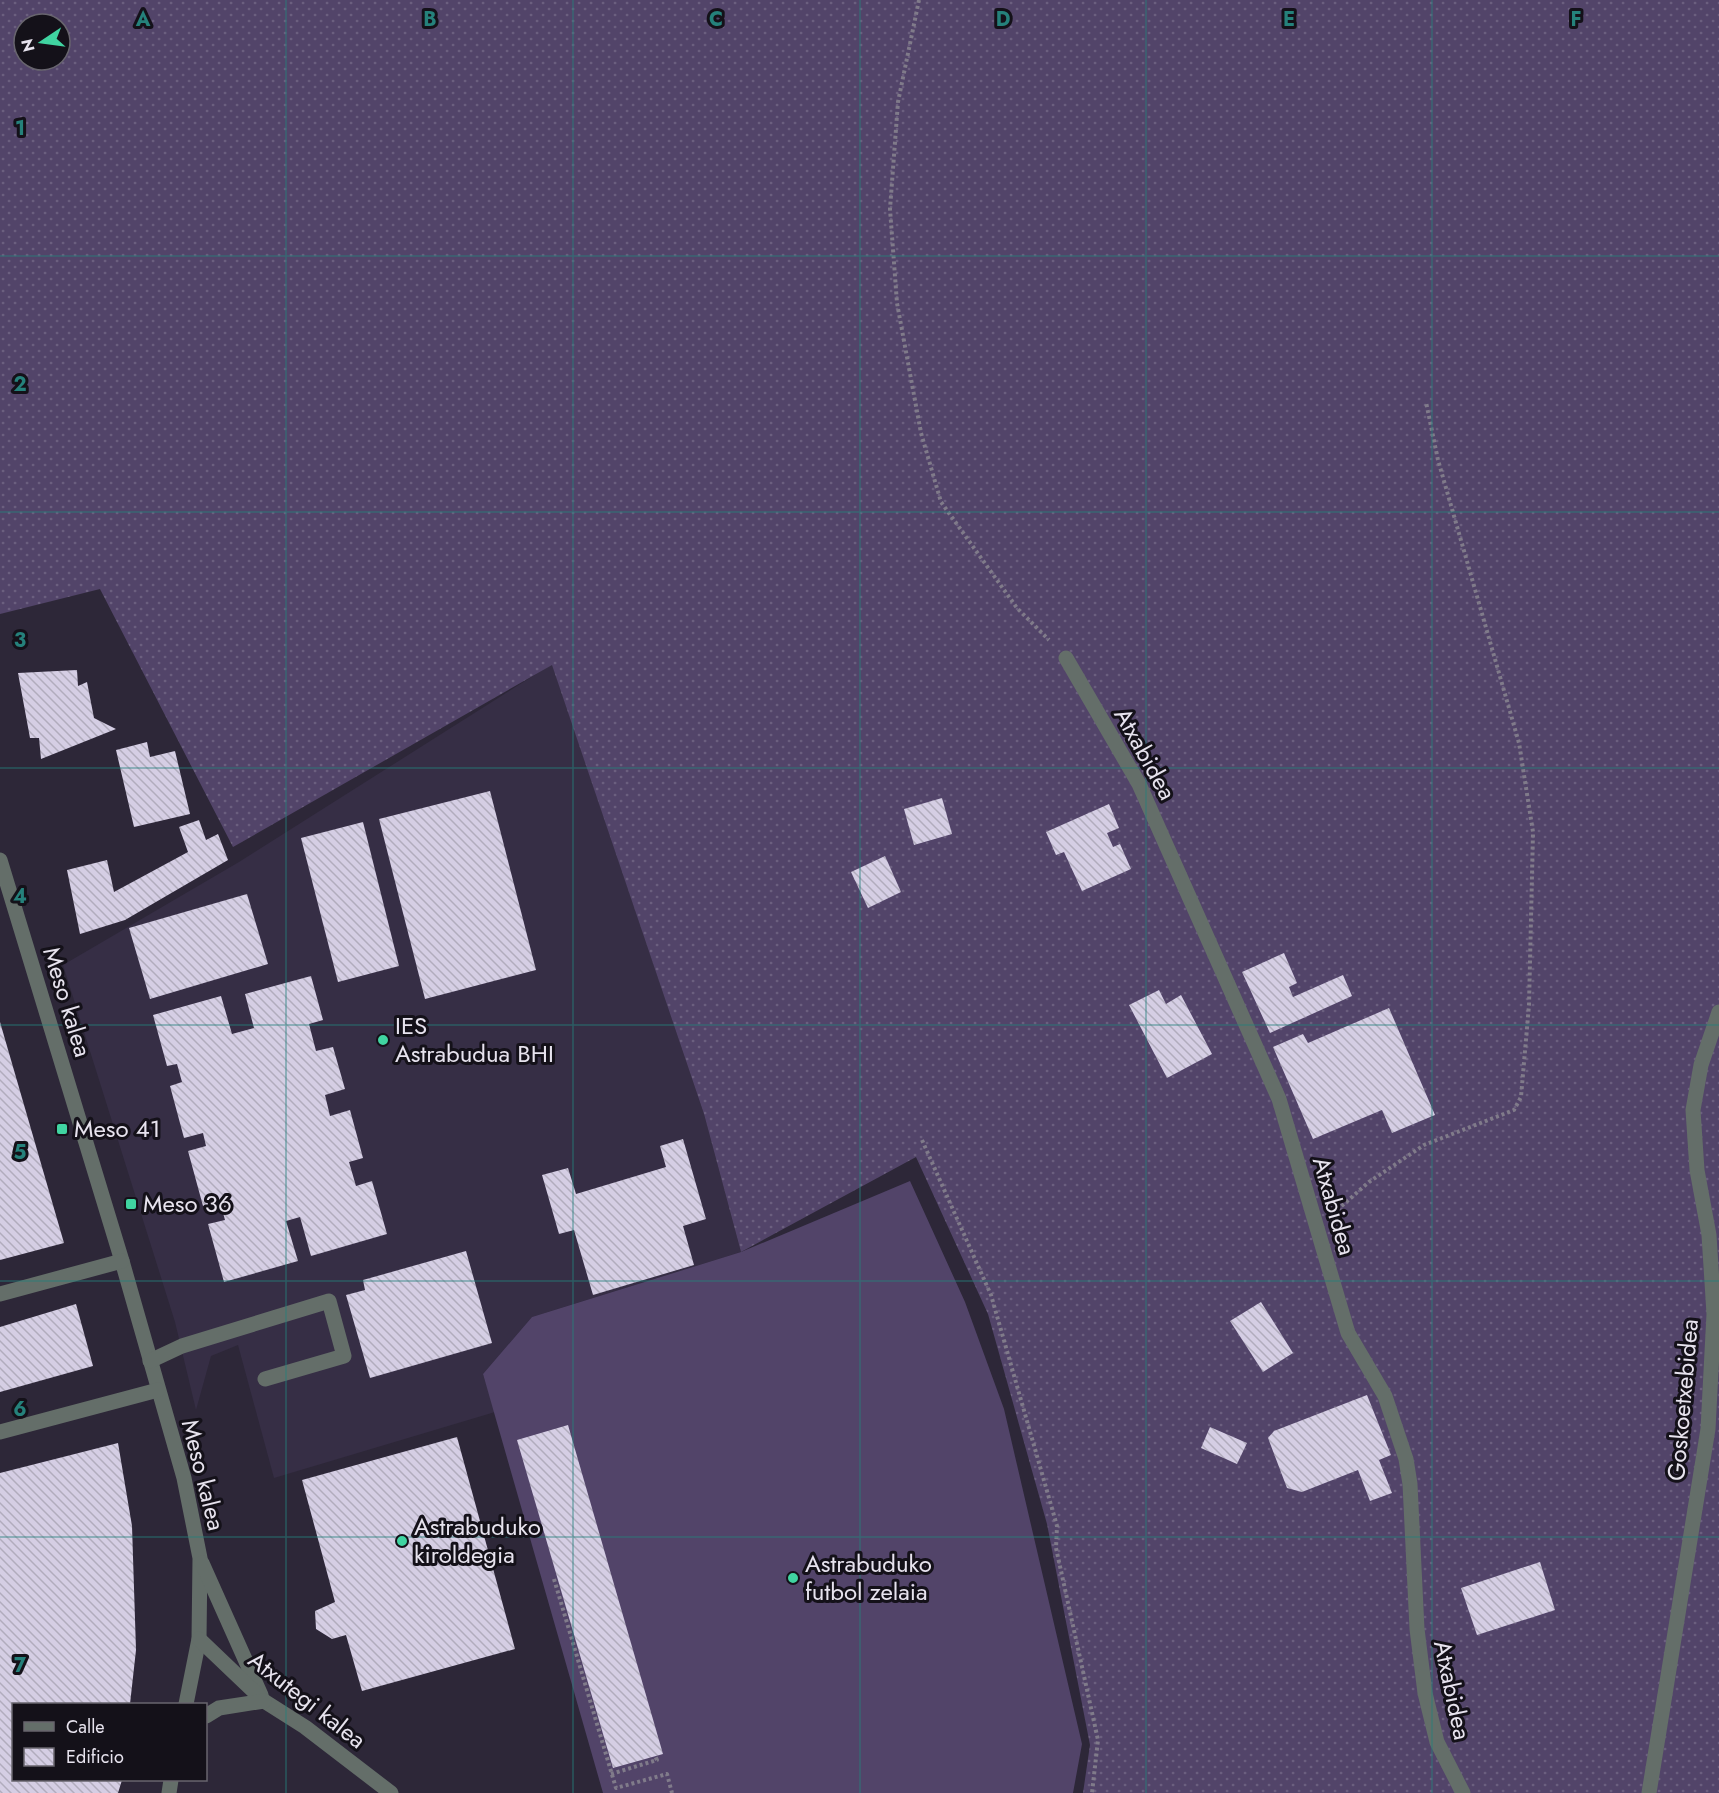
<svg xmlns="http://www.w3.org/2000/svg" width="1719" height="1793" viewBox="0 0 1719 1793" font-family="Jost,sans-serif">
	<defs>
		<pattern id="grass-dots" width="8" height="8" patternUnits="userSpaceOnUse" patternTransform="scale(1.5)"><rect width="8" height="8" fill="#524469"/><path d="M2 2h.1M6 6h.1" fill="none" stroke="#6b5f7f" stroke-width="1.8" stroke-linecap="round"/></pattern>
		<pattern id="building-back-hatch" width="6" height="6" patternUnits="userSpaceOnUse" patternTransform="scale(1.5)"><rect width="6" height="6" fill="#d5cee4"/><path d="M-1 5l2 2M0 0l6 6M5-1l2 2" fill="none" stroke="#b1acbd"/></pattern>
	</defs>
	<rect width="100%" height="100%" fill="#2d2738"/>
	<path fill="#362e45" d="M552,664L704,1114L741,1252L532,1317L483,1374L495,1412L274,1478L238,1345L211,1356L196,1410L175,1322L63,965L239,862Z"/>
	<path fill="url(#grass-dots)" fill-rule="evenodd" d="M0,0H1719V1793H1083L1090,1745L1047,1524L988,1314L916,1157L741,1252L704,1114L552,665L233,847L100,589L0,614ZM24,24H60V60H24Z"/>
	<path fill="#524469" d="M910,1181L965,1302L1004,1409L1082,1744L1073,1793H603L483,1374L532,1317L741,1252Z"/>
	<g fill="url(#building-back-hatch)">
		<path d="M77,670L78,686L87,682L94,718L116,729L41,759L39,738H30L18,673Z"/>
		<path d="M147,742L150,757L175,751L190,814L134,827L116,750Z"/>
		<path d="M490,791L536,970L425,999L379,819Z"/>
		<path d="M942,798L952,834L914,845L904,809Z"/>
		<path d="M1109,804L1119,828L1107,833L1113,847L1120,844L1131,869L1082,891L1064,852L1056,855L1046,832Z"/>
		<path d="M199,820L206,840L218,834L228,860L125,920L80,934L67,870L107,860L114,892L188,852L179,827Z"/>
		<path d="M363,822L399,966L338,982L301,838Z"/>
		<path d="M885,856L901,892L868,908L851,872Z"/>
		<path d="M247,894L268,964L150,999L129,928Z"/>
		<path d="M1284,953L1297,983L1289,987L1293,997L1343,975L1352,996L1270,1033L1242,972Z"/>
		<path d="M311,976L323,1020L309,1024L316,1051L333,1047L345,1089L325,1095L330,1116L350,1110L363,1158L349,1162L356,1186L372,1181L387,1234L311,1256L300,1217L286,1221L298,1261L224,1282L208,1224L225,1220L220,1202L203,1206L188,1151L206,1146L203,1133L184,1138L170,1086L182,1082L177,1064L167,1066L153,1015L221,996L232,1034L254,1028L245,994Z"/>
		<path d="M1159,990L1166,1004L1181,995L1212,1054L1167,1078L1129,1005Z"/>
		<path d="M1389,1008L1435,1115L1392,1133L1382,1110L1313,1139L1273,1047L1303,1034L1308,1043Z"/>
		<path d="M0,1022L64,1243L0,1260Z"/>
		<path d="M683,1139L706,1219L683,1226L694,1265L593,1295L574,1230L559,1234L542,1175L568,1168L576,1194L666,1167L660,1146Z"/>
		<path d="M466,1251L492,1343L370,1378L346,1295L365,1290L363,1280Z"/>
		<path d="M1261,1302L1293,1353L1263,1372L1230,1321Z"/>
		<path d="M76,1304L93,1366L0,1392V1327Z"/>
		<path d="M1367,1395L1391,1455L1379,1460L1392,1493L1370,1501L1358,1470L1302,1492L1287,1488L1268,1438L1274,1431Z"/>
		<path d="M568,1425L663,1754L613,1768L517,1440Z"/>
		<path d="M1210,1427L1247,1443L1237,1464L1201,1448Z"/>
		<path d="M457,1437L515,1649L362,1691L346,1635L332,1639L316,1629L315,1611L335,1602L302,1480Z"/>
		<path d="M118,1443L132,1526L136,1650L130,1704H14V1780H122L118,1793H0V1473Z"/>
		<path d="M1540,1562L1555,1610L1477,1635L1461,1588Z"/>
	</g>
	<g fill="none" stroke-linecap="round" stroke-linejoin="round">
		<g stroke="#807b8a" stroke-width="4" stroke-dasharray="3 3" stroke-linecap="butt">
			<path d="M919,0L898,102L890,209L897,303L921,433L941,502L1017,608L1049,640"/>
			<path d="M922,1140L991,1295L1057,1526L1056,1548L1098,1740L1092,1793"/>
			<path d="M1337,1210L1369,1182L1424,1145L1514,1110L1521,1097L1529,1005L1533,832L1519,743L1438,460L1426,402"/>
			<path d="M554,1579L616,1788L667,1774L672,1793"/>
			<path d="M611,1774L657,1760L655,1756"/>
		</g>
		<g stroke="#646e69" stroke-width="15">
			<path d="M1066,658L1139,784L1279,1099L1348,1333L1385,1396L1406,1459L1410,1484L1417,1629L1425,1693L1437,1742L1463,1793"/>
			<path d="M0,860L122,1261L184,1478L200,1558L199,1639L186,1704"/>
			<path d="M0,1294L122,1261"/>
			<path d="M150,1361L182,1346L329,1301L344,1356L265,1379"/>
			<path d="M0,1432L158,1390"/>
			<path d="M202,1563L261,1695"/>
			<path d="M199,1639L264,1701L305,1727L391,1793"/>
			<path d="M206,1716L219,1708L264,1701"/>
			<path d="M169,1793L171,1780"/>
			<path d="M1649,1793L1708,1429L1714,1314L1709,1235L1697,1170L1693,1110L1701,1065L1719,1012"/>
		</g>
	</g>
	<path fill="none" stroke="#25817b" stroke-width="1.5" stroke-opacity="0.55" d="M286,0V1793M573,0V1793M860,0V1793M1146,0V1793M1432,0V1793M0,256H1719M0,512H1719M0,768H1719M0,1025H1719M0,1281H1719M0,1537H1719"/>
	<g fill="#40d4a1" stroke="#141119" stroke-width="2">
		<circle cx="383" cy="1040" r="6"/>
		<rect x="56" y="1123" width="12" height="12" rx="3"/>
		<rect x="125" y="1198" width="12" height="12" rx="3"/>
		<circle cx="402" cy="1541" r="6"/>
		<circle cx="793" cy="1578" r="6"/>
	</g>
	<g text-anchor="middle" stroke-width="6" stroke-linejoin="round" paint-order="stroke">
		<g font-size="24" fill="#e7e3ee" stroke="#141119">
			<text transform="translate(1145 754) rotate(61)" y="8">Atxabidea</text>
			<text transform="translate(67 1002) rotate(73)" y="8">Meso kalea</text>
			<text transform="translate(1334 1206) rotate(74)" y="8">Atxabidea</text>
			<text transform="translate(1683 1400) rotate(-85)" y="8">Goskoetxebidea</text>
			<text transform="translate(203 1475) rotate(76)" y="8">Meso kalea</text>
			<text transform="translate(1452 1690) rotate(78)" y="8">Atxabidea</text>
			<text transform="translate(307 1700) rotate(38)" y="8">Atxutegi kalea</text>
		</g>
		<g font-size="24" fill="#e7e3ee" stroke="#141119" text-anchor="start">
			<text x="395" y="1034">IES<tspan x="395" dy="28">Astrabudua BHI</tspan></text>
			<text x="74" y="1137">Meso 41</text>
			<text x="143" y="1212">Meso 36</text>
			<text x="414" y="1535">Astrabuduko<tspan x="414" dy="28">kiroldegia</tspan></text>
			<text x="805" y="1572">Astrabuduko<tspan x="805" dy="28">futbol zelaia</tspan></text>
		</g>
	</g>
	<g font-size="20" text-anchor="middle" font-weight="bold" fill="#25817b" stroke="#141119" stroke-width="6" stroke-linejoin="round" paint-order="stroke">
		<text x="143" y="26">A</text>
		<text x="430" y="26">B</text>
		<text x="716" y="26">C</text>
		<text x="1003" y="26">D</text>
		<text x="1289" y="26">E</text>
		<text x="1576" y="26">F</text>
		<text x="20" y="135">1</text>
		<text x="20" y="391">2</text>
		<text x="20" y="647">3</text>
		<text x="20" y="903">4</text>
		<text x="20" y="1159">5</text>
		<text x="20" y="1416">6</text>
		<text x="20" y="1672">7</text>
	</g>
	<rect x="12" y="1703" width="195" height="78" fill="#141119" stroke="#68656e" stroke-width="1.5"/>
	<rect x="24" y="1722" width="30" height="9" fill="#646e69" stroke="#68656e" stroke-width="1.5"/>
	<text x="66" y="1733" font-size="18" fill="#e7e3ee">Calle</text>
	<rect x="24" y="1748" width="30" height="18" fill="url(#building-back-hatch)" stroke="#68656e" stroke-width="1.5"/>
	<text x="66" y="1763" font-size="18" fill="#e7e3ee">Edificio</text>
	<g transform="translate(42 42) rotate(257)"><circle r="28" fill="#141119" stroke="#68656e" stroke-width="1.5"/>
	<path d="M0-4.5L10 22L0 15L-10 22Z" fill="#40d4a1"/>
	<text y="-9" font-size="16" font-weight="bold" text-anchor="middle" fill="#e7e3ee">N</text>
	</g>
</svg>
